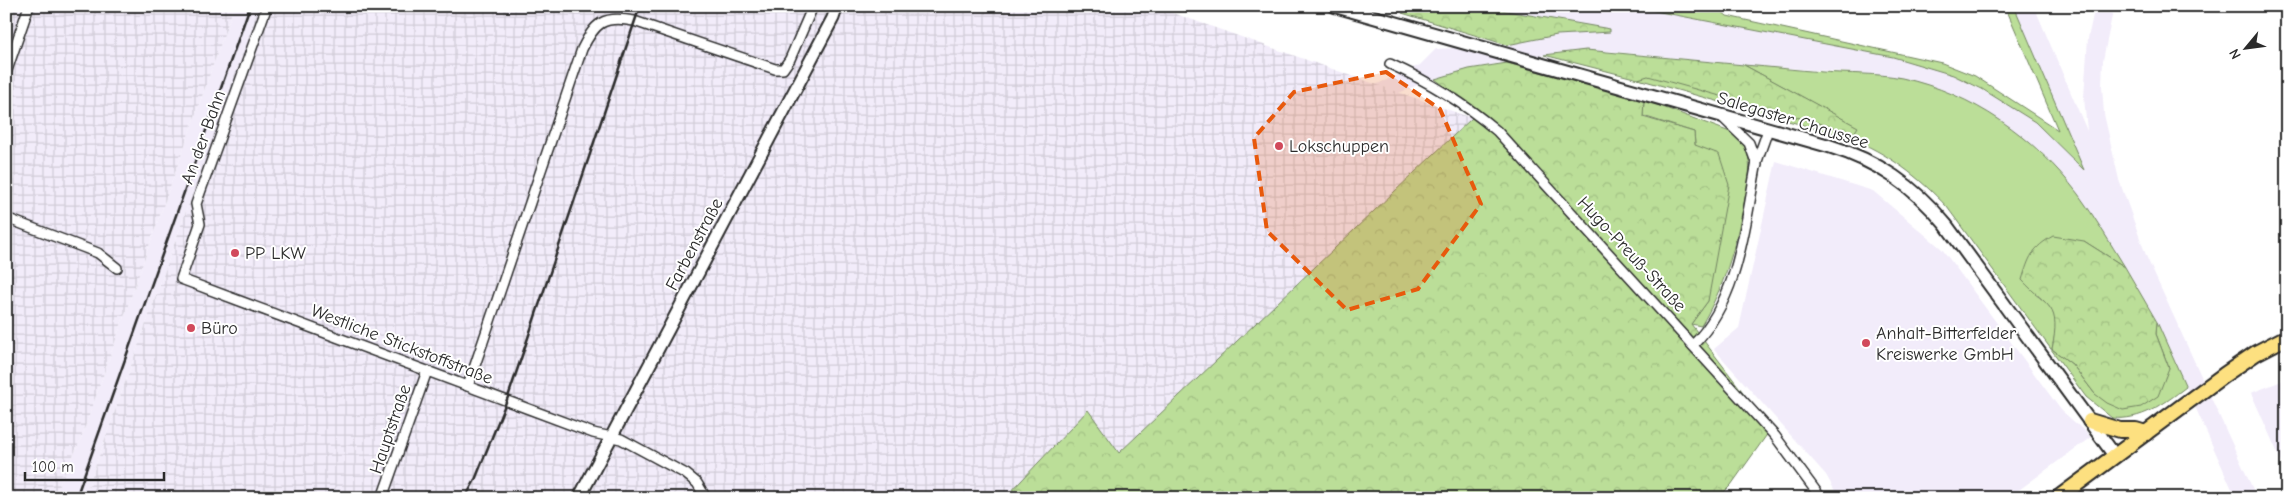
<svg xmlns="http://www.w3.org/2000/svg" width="2293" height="504" viewBox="0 0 2293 504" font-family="'Comic Neue',sans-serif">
	<defs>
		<pattern id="industrial-grid" width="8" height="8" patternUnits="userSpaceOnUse" patternTransform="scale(1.25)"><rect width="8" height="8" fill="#f2ecfa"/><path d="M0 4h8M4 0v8" fill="none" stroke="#d0cbd6"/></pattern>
		<pattern id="forest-crowns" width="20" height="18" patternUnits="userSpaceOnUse" patternTransform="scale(1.25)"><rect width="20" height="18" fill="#bbde98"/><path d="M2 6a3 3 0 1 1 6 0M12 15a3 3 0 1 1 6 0" fill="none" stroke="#a1bf83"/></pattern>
	</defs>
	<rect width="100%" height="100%" fill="#fff"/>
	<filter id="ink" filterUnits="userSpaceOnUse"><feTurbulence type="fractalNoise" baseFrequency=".02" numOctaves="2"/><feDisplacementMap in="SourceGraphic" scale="10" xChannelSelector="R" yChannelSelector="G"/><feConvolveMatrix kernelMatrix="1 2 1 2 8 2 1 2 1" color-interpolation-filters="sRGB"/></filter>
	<g filter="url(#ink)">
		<g fill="#f2ecfa">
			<path d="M234,6H259L84,498H53L80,441Z"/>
			<path d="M1484,6H1629L1893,57L1925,66L1953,75L2008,104L2035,122L2083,169L2014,6H2034L2087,131L2084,97L2088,38L2095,6H2114L2103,60L2102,86L2104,114L2119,180L2147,258L2257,498H2236L2157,322L2079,195L2040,151L1989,114L1962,98L1931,86L1902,78L1871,74L1744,65L1608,51L1560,52L1469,69L1420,84L1394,95L1375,85L1420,65L1436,49L1507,45L1557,35L1610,32Z"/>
			<path d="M1776,161L1873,191L1942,249L2061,410L2091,437L2008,498H1839L1826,475L1714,349L1739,328Z"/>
			<path d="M2287,379V474L2251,393Z"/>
		</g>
		<g fill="url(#industrial-grid)">
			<path d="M6,6H234L80,441L53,498H6Z"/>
			<path d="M259,6H1153L1472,118L1119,453L1088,410L1005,498H84Z"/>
		</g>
		<g fill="#bbde98" stroke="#738462">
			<path d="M1629,6H1715L1727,16L1942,63L1975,76L2058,130L2005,6H2014L2084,170L2035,122L1982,89L1953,75L1893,57Z"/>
			<path d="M1744,65C1770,67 1796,70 1823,72C1849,74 1876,73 1902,78C1972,93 2035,137 2078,194C2095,217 2110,243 2125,267L2084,241L2035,294C2059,311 2058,321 2052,349L2072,364L2095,394L2169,368L2156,334L2157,322L2186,387C2164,404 2141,421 2112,418L2086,397L1947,207C1919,177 1888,153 1849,138L1638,79L1648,75L1854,133L1857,127Z"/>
			<path d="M1644,100L1730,132C1739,137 1746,144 1748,155C1752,171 1747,189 1744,204C1734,251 1725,285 1701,326L1691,324L1708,301L1694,132L1643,116Z"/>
		</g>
		<g fill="url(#forest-crowns)" stroke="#738462">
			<path d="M1416,6H1478L1610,29V32L1557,35L1507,45L1402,13Z"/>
			<path d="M1586,50L1744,65L1858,127L1854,133L1648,76L1638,79L1544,55Z"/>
			<path d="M1507,63L1644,100L1643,117L1694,132L1695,145L1719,154L1729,185L1708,301L1691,324L1771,429L1731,485L1718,498H1005L1088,410L1119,453L1472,118L1475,110L1435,79L1469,69Z"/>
			<path d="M2053,236L2084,241L2125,267L2157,322L2156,334L2169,368L2158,396L2141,407L2123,410L2107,403L2095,394L2072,364L2052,349C2061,304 2049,309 2022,280C2029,257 2032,248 2053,236Z"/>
		</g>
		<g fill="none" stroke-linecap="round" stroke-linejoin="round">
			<defs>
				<g id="minor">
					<path d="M267,6L196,204L200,224L181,279L593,433L621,439L686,474L697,483L706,498"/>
					<path d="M1390,64C1430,82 1464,103 1497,131L1775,436L1821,498"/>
					<path d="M6,73L29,6"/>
					<path d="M1722,117L1749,143L1757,165"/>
					<path d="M6,218L98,253L117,268"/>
					<path d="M1693,345C1740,298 1745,223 1757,162C1760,151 1765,140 1768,129"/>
					<path d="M468,386L582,49C595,23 603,15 634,21L775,69H783L790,59L813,6"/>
					<path d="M382,498L427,371"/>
				</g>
				<path id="tertiary" d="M579,498L833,18L837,6"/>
				<path id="secondary" d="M1335,6L1829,146C1878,161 1914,186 1946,225L2115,456"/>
				<g id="primary">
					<path d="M2090,421L2120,430H2136L2146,433"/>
					<path d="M2058,498L2224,375L2256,353L2287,337"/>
				</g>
			</defs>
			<use href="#minor" stroke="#2b2b2b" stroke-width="12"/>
			<use href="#tertiary" stroke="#2b2b2b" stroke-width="15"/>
			<use href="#secondary" stroke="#2b2b2b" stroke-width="16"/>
			<use href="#primary" stroke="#2b2b2b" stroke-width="18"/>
			<use href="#minor" stroke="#fff" stroke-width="9"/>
			<use href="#tertiary" stroke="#fff" stroke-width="11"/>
			<use href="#secondary" stroke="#fff" stroke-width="12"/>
			<use href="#primary" stroke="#fde080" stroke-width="14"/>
			<g stroke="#2b2b2b" stroke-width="2.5">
				<path d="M76,498L250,6"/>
				<path d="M465,498L475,480L508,397L640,6"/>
			</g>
		</g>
	</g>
	<path fill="#e8590c" fill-opacity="0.2" stroke="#e8590c" stroke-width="4" stroke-dasharray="10 6" stroke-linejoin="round" d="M1386,72L1440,109L1481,204L1418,289L1347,310L1267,231L1254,138L1294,92Z"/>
	<g fill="#d1495b" stroke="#fff" stroke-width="2">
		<circle cx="1279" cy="146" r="5"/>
		<circle cx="235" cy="253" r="5"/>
		<circle cx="191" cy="328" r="5"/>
		<circle cx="1866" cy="343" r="5"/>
	</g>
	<g text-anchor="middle" stroke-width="4" stroke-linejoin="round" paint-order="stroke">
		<g font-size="18" fill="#2b2b2b" stroke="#fff">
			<text transform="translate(1793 120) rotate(17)" y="6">Salegaster Chaussee</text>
			<text transform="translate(203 137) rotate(-70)" y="6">An der Bahn</text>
			<text transform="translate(694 244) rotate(-62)" y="6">Farbenstraße</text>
			<text transform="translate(1632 254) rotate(47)" y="6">Hugo-Preuß-Straße</text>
			<text transform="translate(402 344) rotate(21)" y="6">Westliche Stickstoffstraße</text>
			<text transform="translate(390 429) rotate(-71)" y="6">Hauptstraße</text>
		</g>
		<g font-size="18" fill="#2b2b2b" stroke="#fff" text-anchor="start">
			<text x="1289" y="152">Lokschuppen</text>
			<text x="245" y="259">PP LKW</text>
			<text x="201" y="334">Büro</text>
			<text x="1876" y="339">Anhalt-Bitterfelder<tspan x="1876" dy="21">Kreiswerke GmbH</tspan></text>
		</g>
	</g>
	<rect width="2293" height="504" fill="none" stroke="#fff" stroke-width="25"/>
	<rect x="12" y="12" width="2268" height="479" fill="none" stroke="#2b2b2b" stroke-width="2" filter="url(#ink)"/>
	<g transform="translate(2246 48) rotate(241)" stroke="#ffffff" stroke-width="4" paint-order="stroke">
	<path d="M0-4L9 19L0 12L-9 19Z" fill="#2b2b2b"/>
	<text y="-8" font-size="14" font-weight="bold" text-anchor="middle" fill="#2b2b2b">N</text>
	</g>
	<path d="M25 472v8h139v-8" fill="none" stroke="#2b2b2b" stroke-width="2.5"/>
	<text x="32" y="472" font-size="15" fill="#2b2b2b" stroke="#ffffff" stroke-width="4" paint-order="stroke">100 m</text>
</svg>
